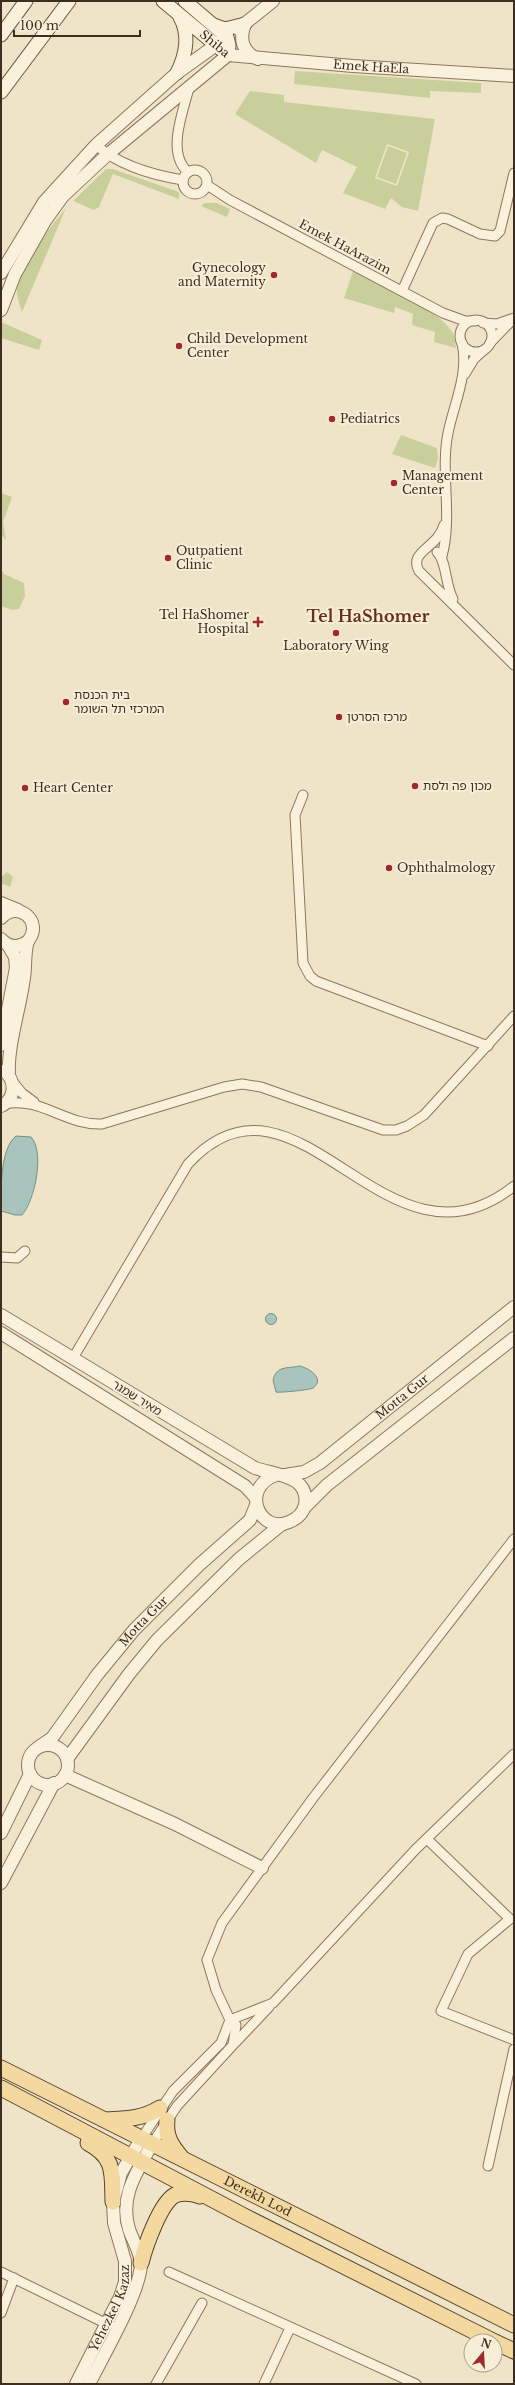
<svg xmlns="http://www.w3.org/2000/svg" width="515" height="2385" viewBox="0 0 515 2385" font-family="'Libre Baskerville','Noto Sans Hebrew',serif">
	<rect width="100%" height="100%" fill="#f0e4c8"/>
	<g fill="#c9cf9b" fill-rule="evenodd">
		<path d="M295,71L481,83V93L430,91V98L294,84Z"/>
		<path d="M250,91L284,95V102L435,119L418,211L402,207L391,198L385,209L343,193L357,167L322,150L316,163L235,114ZM387,144L409,152L397,186L375,178Z"/>
		<path d="M388,146L407,153L396,184L377,177Z"/>
		<path d="M106,169H113L179,192V199L113,174L99,207L94,210L73,201Z"/>
		<path d="M205,203H217L230,209L227,217L201,206Z"/>
		<path d="M66,208L22,312C20,305 17,299 17,291C16,268 51,227 66,208Z"/>
		<path d="M353,271C380,285 437,307 453,333C455,337 455,344 456,348L434,342L435,332L412,325L413,314L395,307L394,313L344,298Z"/>
		<path d="M1,322L42,340L39,350L1,338Z"/>
		<path d="M401,435L437,448L438,459L435,468L392,454Z"/>
		<path d="M1,493L12,497L3,522L6,540L1,535Z"/>
		<path d="M1,569L4,574L24,583L25,596L19,609L12,610L1,606Z"/>
		<path d="M7,872L13,877L10,887L1,883V877Z"/>
	</g>
	<g fill="#a9c4bc" stroke="#6f938a">
		<path d="M16,1136L31,1137C45,1152 35,1200 22,1215H15L1,1211C1,1188 0,1149 16,1136Z"/>
		<circle cx="271" cy="1319" r="5.5"/>
		<path d="M299,1366C308,1367 326,1379 313,1388C310,1390 278,1393 276,1392L273,1380C277,1365 287,1369 299,1366Z"/>
	</g>
	<g fill="none" stroke-linecap="round" stroke-linejoin="round">
		<defs>
			<g id="minor">
				<path d="M96,145C120,166 152,175 183,180"/>
				<circle cx="195" cy="182" r="12"/>
				<path d="M188,172C166,153 183,112 189,88"/>
				<path d="M207,185L230,200L443,313L465,321H475"/>
				<path d="M402,291L433,223L442,218L448,219L480,234L495,236L500,231L514,173"/>
				<circle cx="476" cy="336" r="16"/>
				<path d="M483,323L497,324L511,319"/>
				<path d="M490,343L514,318"/>
				<path d="M465,374L474,359L483,351"/>
				<path d="M444,525C438,548 408,551 419,571L514,665"/>
				<path d="M437,552C447,561 445,585 453,599"/>
				<path d="M442,556C453,516 440,473 448,433C454,403 469,374 462,343"/>
				<path d="M303,795L295,815L303,963L310,976L316,981L488,1046"/>
				<path d="M12,1081L22,1093L34,1102"/>
				<path d="M4,1104C40,1096 67,1126 102,1124L224,1087L242,1084L261,1087L383,1130H396L407,1126L424,1115L514,1016"/>
				<path d="M1,1257L17,1258L25,1251"/>
				<path d="M73,1358L188,1164C298,1045 385,1289 514,1186"/>
				<path d="M427,1839L510,1919L468,1954L441,2011L514,2040"/>
				<path d="M230,2020L273,2003L415,1850L514,1754"/>
				<path d="M235,2043L269,2007"/>
				<path d="M141,2139L173,2091L221,2043L230,2020"/>
				<path d="M152,2144L177,2106L233,2045L236,2025L230,2020L216,1990L207,1960L222,1923L313,1798L514,1539"/>
				<path d="M488,2166L514,2049"/>
				<path d="M1,2272L111,2326"/>
				<path d="M169,2272L416,2384"/>
				<path d="M1,2313L14,2278"/>
				<path d="M156,2384L202,2303"/>
				<path d="M264,2384L290,2328"/>
			</g>
			<g id="tertiary">
				<path d="M245,24C239,39 242,52 258,59"/>
				<path d="M238,29L273,1"/>
				<path d="M1,273L44,202L96,145L177,73L223,40"/>
				<path id="s1" d="M1,310L15,274L45,221L63,196L107,155L228,55L353,66L514,76"/>
				<path d="M1,903L18,910"/>
				<path d="M1,918C18,899 44,922 28,941C19,948 9,948 1,939"/>
				<path d="M1,1045L16,968L15,957L8,945"/>
				<path d="M9,1076C7,1046 20,1009 24,978C26,966 24,953 28,941"/>
				<path d="M1,1106C16,1099 16,1080 4,1071"/>
				<path d="M1,1315L255,1468C275,1475 310,1475 305,1505C303,1513 297,1519 289,1522C260,1535 239,1488 276,1475"/>
				<path d="M1,1333L245,1486L256,1498"/>
				<path id="s2" d="M285,1475L304,1472L320,1463L514,1307"/>
				<path d="M304,1508L327,1485L514,1338"/>
				<circle cx="48" cy="1765" r="20"/>
				<path id="s3" d="M40,1746L52,1738L97,1675L134,1630L199,1565L250,1520L256,1505"/>
				<path d="M67,1759L129,1674L157,1640L239,1559L282,1524"/>
				<path d="M65,1775L175,1824L262,1868"/>
				<path d="M1,1833L30,1774"/>
				<path d="M1,1883L54,1783"/>
				<path id="s4" d="M76,2384L120,2297L125,2282V2261L114,2223L113,2202L121,2173L141,2139"/>
				<path d="M89,2384C103,2356 140,2293 141,2264C141,2253 132,2239 129,2229C119,2196 137,2172 152,2144"/>
			</g>
			<g id="secondary">
				<path id="s5" d="M163,1L228,55L229,45L227,37L185,1"/>
				<path d="M214,25L225,29L245,24"/>
				<path d="M1,35L26,1"/>
				<path d="M177,73C186,55 190,35 180,17"/>
				<path d="M1,92L69,1"/>
			</g>
			<g id="primary">
				<path id="s6" d="M1,2068L514,2325"/>
				<path d="M1,2088L242,2215L493,2341"/>
				<path d="M106,2120C127,2119 142,2119 160,2108"/>
				<path d="M167,2120C165,2136 171,2145 181,2157"/>
				<path d="M88,2143C116,2158 112,2174 113,2202"/>
				<path d="M141,2263C145,2247 160,2203 175,2195C183,2192 192,2193 200,2196"/>
				<path d="M495,2342L514,2351"/>
			</g>
		</defs>
		<use href="#minor" stroke="#8d765c" stroke-width="11"/>
		<use href="#tertiary" stroke="#8d765c" stroke-width="14"/>
		<use href="#secondary" stroke="#6f573f" stroke-width="15"/>
		<use href="#primary" stroke="#5b4430" stroke-width="17"/>
		<use href="#minor" stroke="#faf1dc" stroke-width="9"/>
		<use href="#tertiary" stroke="#faf1dc" stroke-width="12"/>
		<use href="#secondary" stroke="#faf1dc" stroke-width="13"/>
		<use href="#primary" stroke="#f3d9a0" stroke-width="15"/>
	</g>
	<g fill="#9e2a2b" stroke="#f7eed8" stroke-width="1.5">
		<circle cx="274" cy="275" r="4"/>
		<circle cx="179" cy="346" r="4"/>
		<circle cx="332" cy="419" r="4"/>
		<circle cx="394" cy="483" r="4"/>
		<circle cx="168" cy="558" r="4"/>
		<path d="M256 616h4v4h4v4h-4v4h-4v-4h-4v-4h4z"/>
		<circle cx="336" cy="633" r="4"/>
		<circle cx="66" cy="702" r="4"/>
		<circle cx="339" cy="717" r="4"/>
		<circle cx="415" cy="786" r="4"/>
		<circle cx="25" cy="788" r="4"/>
		<circle cx="389" cy="868" r="4"/>
	</g>
	<g text-anchor="middle" stroke-width="4" stroke-linejoin="round" paint-order="stroke">
		<g font-size="12" fill="#3d2e20" stroke="#f7eed8">
			<text dy="4" stroke="none"><textPath href="#s5" startOffset="67">Shiba</textPath></text>
			<text dy="4" stroke="none"><textPath href="#s1" startOffset="491">Emek HaEla</textPath></text>
			<text transform="translate(345 247) rotate(28)" y="4">Emek HaArazim</text>
			<text dy="4" stroke="none"><textPath href="#s2" startOffset="143">Motta Gur</textPath></text>
			<text transform="translate(137 1398) rotate(32)" y="4">מאיר שמגר</text>
			<text dy="4" stroke="none"><textPath href="#s3" startOffset="163">Motta Gur</textPath></text>
			<text dy="4" stroke="none"><textPath href="#s6" startOffset="287">Derekh Lod</textPath></text>
			<text dy="4" stroke="none"><textPath href="#s4" startOffset="84">Yehezkel Kazaz</textPath></text>
		</g>
		<g font-size="12" fill="#3d2e20" stroke="#f7eed8" text-anchor="start">
			<text x="266" y="272" text-anchor="end">Gynecology<tspan x="266" dy="14">and Maternity</tspan></text>
			<text x="187" y="343">Child Development<tspan x="187" dy="14">Center</tspan></text>
			<text x="340" y="423">Pediatrics</text>
			<text x="402" y="480">Management<tspan x="402" dy="14">Center</tspan></text>
			<text x="176" y="555">Outpatient<tspan x="176" dy="14">Clinic</tspan></text>
			<text x="249" y="619" text-anchor="end">Tel HaShomer<tspan x="249" dy="14">Hospital</tspan></text>
			<text x="336" y="650" text-anchor="middle">Laboratory Wing</text>
			<text x="74" y="699">בית הכנסת<tspan x="74" dy="14">המרכזי תל השומר</tspan></text>
			<text x="347" y="721">מרכז הסרטן</text>
			<text x="423" y="790">מכון פה ולסת</text>
			<text x="33" y="792">Heart Center</text>
			<text x="397" y="872">Ophthalmology</text>
		</g>
		<g font-size="16" font-weight="bold" fill="#6b2e1e" stroke="#f7eed8">
			<text x="368" y="622">Tel HaShomer</text>
		</g>
	</g>
	<rect width="515" height="2385" fill="none" stroke="#3d2e20" stroke-width="4"/>
	<g transform="translate(483 2353) rotate(18)"><circle r="19" fill="#f7eed8" stroke="#ada18e"/>
	<path d="M0-3L7 15L0 10L-7 15Z" fill="#9e2a2b"/>
	<text y="-6" font-size="11" font-weight="bold" text-anchor="middle" fill="#3d2e20">N</text>
	</g>
	<path d="M14 30v6h126v-6" fill="none" stroke="#3d2e20" stroke-width="2"/>
	<text x="20" y="30" font-size="12" fill="#3d2e20" stroke="#f7eed8" stroke-width="3" paint-order="stroke">100 m</text>
</svg>
